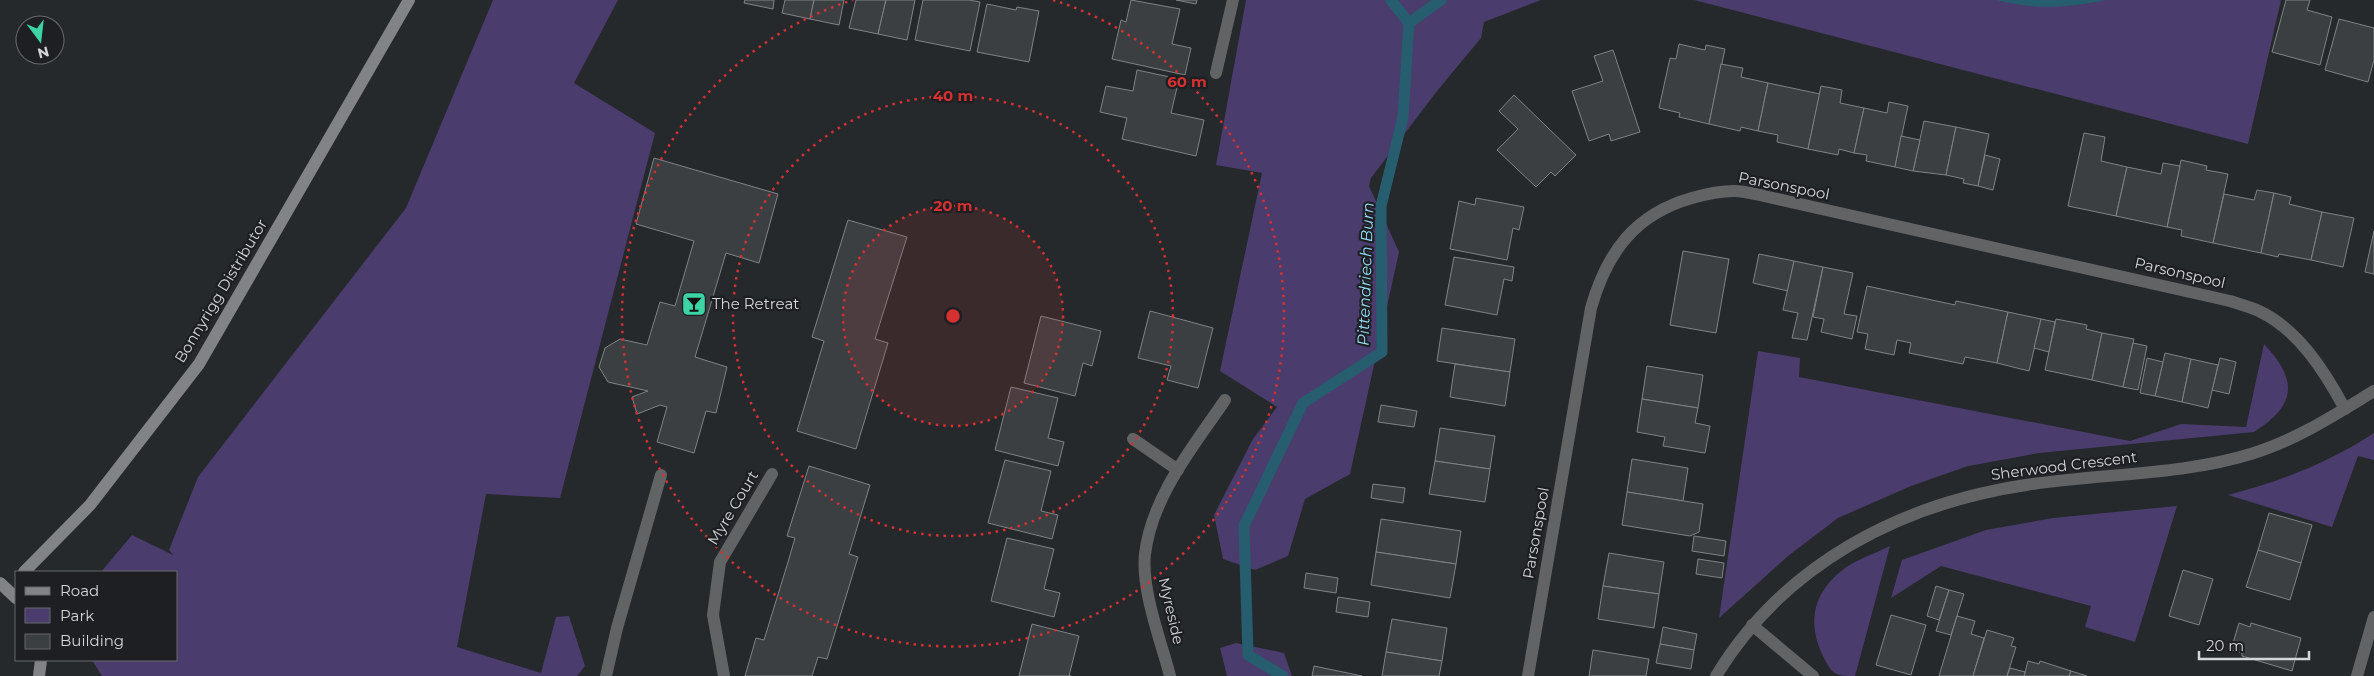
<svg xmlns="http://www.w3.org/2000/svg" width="2374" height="676" viewBox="0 0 2374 676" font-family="Montserrat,sans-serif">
	<rect width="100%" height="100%" fill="#26292c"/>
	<g fill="#4a3c6c">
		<path d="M493,0H618L574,83L655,133L560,498L486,494L457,647L541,673L556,617L569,616L585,666L577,676H102L92,660H176V572H101L132,535L173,555L169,550L198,477L406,208Z"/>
		<path d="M1246,0H1541L1484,22L1481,38L1437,91L1371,178L1369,186L1399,252L1350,474L1305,499L1288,556L1255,570L1223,559L1214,515L1253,439L1277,407L1220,371L1262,173L1216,165Z"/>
		<path d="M1694,0H2281L2248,144Z"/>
		<path d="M2264,344C2298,380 2297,405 2254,432L2039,453L1968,466L1911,486L1838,518L1788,556L1719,618L1758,351L1800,358L1799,377L2130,441L2181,424L2246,427Z"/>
		<path d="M2374,433V460L2358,456L2332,527L2228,495C2281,481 2328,463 2374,433Z"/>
		<path d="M2177,506L2135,642L2085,627L2091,606L1941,566L1891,598L1902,560L1986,530L2053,518Z"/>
		<path d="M1890,546L1855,676C1834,676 1832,674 1823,656C1806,621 1814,591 1845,568C1858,559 1876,553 1890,546Z"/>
		<path d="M1236,643L1284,653L1292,676H1227L1220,648Z"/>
	</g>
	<path fill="#275e6f" d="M1996,0H2106C2067,8 2035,10 1996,0Z"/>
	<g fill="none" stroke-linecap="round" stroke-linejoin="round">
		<g stroke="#275e6f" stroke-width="11">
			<path d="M1391,0L1409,23"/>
			<path d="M1283,676L1248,655L1244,526L1303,403L1382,352L1381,206L1403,117L1409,23L1441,0"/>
		</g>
	</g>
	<g fill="#3b3f42" stroke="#7f8386">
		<path d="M745,0H774L773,9L744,3Z"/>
		<path d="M785,0H814L810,19L782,13Z"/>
		<path d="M814,0H844L839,25L810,19Z"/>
		<path d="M856,0H886L878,34L849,28Z"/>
		<path d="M886,0H915L907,40L878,34Z"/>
		<path d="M923,0H969L980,2L970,51L915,40Z"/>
		<path d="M1131,0L1180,9L1172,44L1191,48L1185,75L1112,59L1121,20L1126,22Z"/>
		<path d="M1176,0H1197L1196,4Z"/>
		<path d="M2286,0H2310L2307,10L2332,17L2320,65L2272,52Z"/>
		<path d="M987,4L1016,10L1017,7L1039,11L1029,62L977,52Z"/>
		<path d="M2339,19L2374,28V60L2368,82L2325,70Z"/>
		<path d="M1679,44L1705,50L1706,45L1725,49L1709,124L1679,117L1680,113L1659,108L1670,58L1676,59Z"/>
		<path d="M1613,50L1640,132L1611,141L1609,134L1589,141L1572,91L1603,81L1594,56Z"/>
		<path d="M1721,64L1743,68L1741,77L1768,83L1758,131L1741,127L1740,131L1709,124Z"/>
		<path d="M1137,70L1179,79L1171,113L1204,120L1196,156L1122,139L1127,118L1100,112L1106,86L1133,91Z"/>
		<path d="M1768,83L1820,94L1808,149L1777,142L1778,135L1758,131Z"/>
		<path d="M1821,86L1842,90L1840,103L1864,108L1854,153L1839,149L1838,155L1808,149Z"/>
		<path d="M1514,95L1576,155L1555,176L1551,172L1536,187L1497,150L1518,129L1499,111Z"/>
		<path d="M1889,102L1908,106L1895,167L1866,161L1867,155L1854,153L1864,108L1887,113Z"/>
		<path d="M1924,121L1956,127L1946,175L1913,171Z"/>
		<path d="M1956,127L1989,134L1978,186L1963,183L1964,179L1946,175Z"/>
		<path d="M2084,133L2105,137L2101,161L2127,167L2116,216L2068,206Z"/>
		<path d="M1901,136L1920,140L1913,171L1895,167Z"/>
		<path d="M1985,155L2000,159L1993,190L1978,186Z"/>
		<path d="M654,158L778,194L759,263L726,253L695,357L727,367L716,413L706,411L694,453L657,442L667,407L660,405L637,414L632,397L648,391L608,382L599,367L605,348L620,339L647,345L660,302L675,306L694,241L636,224Z"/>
		<path d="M2181,160L2207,166L2206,170L2228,174L2213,243L2181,236L2182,230L2167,227Z"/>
		<path d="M2163,163L2180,166L2167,227L2116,216L2127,167L2161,174Z"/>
		<path d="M2257,190L2274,193L2261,253L2213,243L2224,194L2254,200Z"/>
		<path d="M2274,193L2291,197L2289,204L2322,212L2311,260L2279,254L2278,257L2261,253Z"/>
		<path d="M1476,198L1524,207L1519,230L1513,228L1507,260L1450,249L1459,201L1475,205Z"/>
		<path d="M2322,212L2354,218L2343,267L2311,260Z"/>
		<path d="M848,220L907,237L875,339L888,343L856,449L797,431L824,341L812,337Z"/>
		<path d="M2374,231V274L2365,272Z"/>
		<path d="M1683,251L1729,259L1716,333L1670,325Z"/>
		<path d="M1759,254L1794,261L1788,291L1753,283Z"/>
		<path d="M1454,257L1514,267L1512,281L1504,279L1497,315L1445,305Z"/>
		<path d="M1794,261L1823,267L1807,340L1792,338L1798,313L1783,310Z"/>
		<path d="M1823,267L1853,273L1844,314L1857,316L1852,339L1821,332L1824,319L1813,317Z"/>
		<path d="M1867,286L1955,305L1956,301L2008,312L1997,363L1965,357L1963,364L1909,353L1911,343L1897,340L1894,355L1865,349L1868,334L1857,332Z"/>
		<path d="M1150,311L1213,328L1198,388L1167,380L1171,366L1138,358Z"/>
		<path d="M2008,312L2041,319L2029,371L1997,363Z"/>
		<path d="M1041,316L1101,331L1092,366L1083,363L1075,396L1024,383Z"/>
		<path d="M2041,319L2055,322L2049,352L2034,348Z"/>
		<path d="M2056,319L2087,325L2086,329L2102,333L2092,380L2045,370Z"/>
		<path d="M1442,328L1515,339L1510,372L1437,361Z"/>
		<path d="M2102,333L2134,339L2123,387L2092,380Z"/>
		<path d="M2133,343L2147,346L2138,390L2123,387Z"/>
		<path d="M2165,353L2191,359L2182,402L2155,396Z"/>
		<path d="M2147,358L2163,362L2155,396L2140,393Z"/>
		<path d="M2220,358L2236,362L2229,394L2212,390Z"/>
		<path d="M2191,359L2218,365L2208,408L2182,402Z"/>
		<path d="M1455,364L1510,372L1505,406L1450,397Z"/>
		<path d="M1647,366L1703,375L1698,408L1642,399Z"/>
		<path d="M1011,387L1058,398L1048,438L1064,442L1058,466L995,450Z"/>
		<path d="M1642,399L1698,408L1695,423L1710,426L1705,453L1663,446L1665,437L1637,432Z"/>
		<path d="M1381,405L1417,411L1414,427L1378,422Z"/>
		<path d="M1440,428L1495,436L1490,469L1435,461Z"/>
		<path d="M1632,459L1688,468L1683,501L1627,492Z"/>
		<path d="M1005,460L1051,471L1041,511L1058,515L1052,539L988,523Z"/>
		<path d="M1435,461L1490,469L1485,502L1429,494Z"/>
		<path d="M809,466L870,485L849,554L858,557L827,659L818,657L812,676H745L756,638L764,640L788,562L795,538L787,536Z"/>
		<path d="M1373,484L1405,488L1403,503L1371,498Z"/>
		<path d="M1627,492L1703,504L1699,532L1690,536L1622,525Z"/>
		<path d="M2269,513L2312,525L2301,563L2258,550Z"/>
		<path d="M1381,519L1461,531L1456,564L1376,552Z"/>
		<path d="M1694,536L1726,541L1724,556L1692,551Z"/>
		<path d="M1007,538L1054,549L1044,589L1060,593L1054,617L991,601Z"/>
		<path d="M2258,550L2301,563L2290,600L2246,587Z"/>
		<path d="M1376,552L1456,564L1450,598L1371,585Z"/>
		<path d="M1609,553L1664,562L1659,594L1603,586Z"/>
		<path d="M1698,559L1724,563L1722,578L1696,574Z"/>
		<path d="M2183,570L2213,579L2199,625L2169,616Z"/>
		<path d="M1306,573L1338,578L1336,593L1304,588Z"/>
		<path d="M1603,586L1659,594L1654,628L1598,619Z"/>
		<path d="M1936,586L1949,590L1939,620L1927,616Z"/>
		<path d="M1949,590L1964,594L1951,635L1936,631Z"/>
		<path d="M1338,597L1370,602L1368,617L1336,612Z"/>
		<path d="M1891,615L1926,625L1911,675L1876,665Z"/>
		<path d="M1957,616L1975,621L1971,634L1984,638L1973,676H1939Z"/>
		<path d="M1392,619L1447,628L1442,661L1386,652Z"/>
		<path d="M2239,623L2250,627L2251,623L2301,638L2292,671L2242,656V653L2231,650Z"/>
		<path d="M1032,624L1079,636L1069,676H1071H1019Z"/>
		<path d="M1663,627L1697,634L1694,650L1660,644Z"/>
		<path d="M1987,630L2014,638L2011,646L2016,647L2007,676H1973Z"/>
		<path d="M1660,644L1694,650L1691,669L1656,663Z"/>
		<path d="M1593,650L1649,659L1646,676H1589Z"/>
		<path d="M1386,652L1442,661L1439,676H1382Z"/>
		<path d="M2028,661L2039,664L2040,661L2071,671L2069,676H2024Z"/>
		<path d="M1314,666L1362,676H1312Z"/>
		<path d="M2010,668L2025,672L2024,676H2007Z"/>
		<path d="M2071,671L2087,676H2069Z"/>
	</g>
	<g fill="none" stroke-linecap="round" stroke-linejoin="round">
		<g stroke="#626365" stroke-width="12">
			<path d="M1216,73L1233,0"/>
			<path d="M606,676L617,628L661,475"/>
		</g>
		<g stroke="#626365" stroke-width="12">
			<path d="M1133,439L1178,470"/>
			<path d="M1752,625L1813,676"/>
			<path d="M724,676L713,615L720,562L772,474"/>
			<path d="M1170,676C1161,641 1141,590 1145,554C1152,496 1193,447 1225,400"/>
			<path d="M1528,676L1591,308C1607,252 1635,214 1692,198C1706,194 1720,191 1734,191C1744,191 1755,194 1764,196L2230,301C2239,304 2250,307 2259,311C2299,330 2325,372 2345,409"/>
			<path d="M1716,676C1784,564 1900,504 2026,485C2102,473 2181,476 2254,453C2296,440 2336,414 2374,391"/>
			<path d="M2357,676L2374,617"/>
		</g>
		<g stroke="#828386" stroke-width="12">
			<path d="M24,572L90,505L199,364L409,0"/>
			<path d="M0,583L16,598"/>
			<path d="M39,676L41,660"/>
		</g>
	</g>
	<circle cx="953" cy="316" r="110" fill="#d63131" fill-opacity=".12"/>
	<g fill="none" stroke="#d63131" stroke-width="2.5" stroke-dasharray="2.5 5">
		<circle cx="953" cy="316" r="110"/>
		<circle cx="953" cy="316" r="220"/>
		<path d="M1053 0A331 331 0 1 1 853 0"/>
	</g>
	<defs>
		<symbol id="bar-square" viewBox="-11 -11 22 22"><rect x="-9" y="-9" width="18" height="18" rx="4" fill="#3cd4a4" stroke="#1d1f22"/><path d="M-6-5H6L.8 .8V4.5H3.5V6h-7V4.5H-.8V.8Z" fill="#111"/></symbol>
	</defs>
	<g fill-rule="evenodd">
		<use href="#bar-square" x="680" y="290" width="28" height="28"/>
	</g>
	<g text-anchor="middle" stroke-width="4.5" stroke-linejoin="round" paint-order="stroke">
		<g font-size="15" fill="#d4d6d8" stroke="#1d1f22">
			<text transform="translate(1784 186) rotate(11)" y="5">Parsonspool</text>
			<text transform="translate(2180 273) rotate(13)" y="5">Parsonspool</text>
			<text transform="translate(221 291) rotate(-59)" y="5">Bonnyrigg Distributor</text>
			<text transform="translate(2064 466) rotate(-7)" y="5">Sherwood Crescent</text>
			<text transform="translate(733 508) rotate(-59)" y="5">Myre Court</text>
			<text transform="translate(1536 533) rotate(-80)" y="5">Parsonspool</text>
			<text transform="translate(1171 611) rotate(77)" y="5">Myreside</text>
		</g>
		<g font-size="15" fill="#d4d6d8" stroke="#1d1f22" text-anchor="start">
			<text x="712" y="309">The Retreat</text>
		</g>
		<g font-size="16" font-style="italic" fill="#91dbf5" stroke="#1d1f22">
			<text transform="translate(1365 274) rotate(-88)" y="6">Pittendriech Burn</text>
		</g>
	</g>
	<circle cx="953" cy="316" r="8" fill="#d63131" stroke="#1d1f22" stroke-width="2.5"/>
	<g font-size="15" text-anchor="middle" font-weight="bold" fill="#d63131" stroke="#1d1f22" stroke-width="4.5" stroke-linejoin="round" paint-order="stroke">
		<text x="1187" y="87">60 m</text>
		<text x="953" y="101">40 m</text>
		<text x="953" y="211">20 m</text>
	</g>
	<rect x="15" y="571" width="162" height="90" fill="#1d1f22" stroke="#66686b"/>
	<rect x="25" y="587" width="25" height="8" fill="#828386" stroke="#66686b"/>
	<text x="60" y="596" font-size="15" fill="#d4d6d8">Road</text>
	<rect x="25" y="608" width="25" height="15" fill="#4a3c6c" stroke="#66686b"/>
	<text x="60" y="621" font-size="15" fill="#d4d6d8">Park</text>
	<rect x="25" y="634" width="25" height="15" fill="#3b3f42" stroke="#66686b"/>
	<text x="60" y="646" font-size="15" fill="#d4d6d8">Building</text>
	<g transform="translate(40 40) rotate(165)"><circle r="24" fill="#1d1f22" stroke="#66686b"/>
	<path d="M0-4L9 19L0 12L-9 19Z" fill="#3cd4a4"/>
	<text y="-8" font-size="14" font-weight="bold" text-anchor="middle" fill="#d4d6d8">N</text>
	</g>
	<path d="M2199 651v8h110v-8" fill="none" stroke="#d4d6d8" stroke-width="2.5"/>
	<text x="2206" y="651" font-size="15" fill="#d4d6d8" stroke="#1d1f22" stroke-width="4" paint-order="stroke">20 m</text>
</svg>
